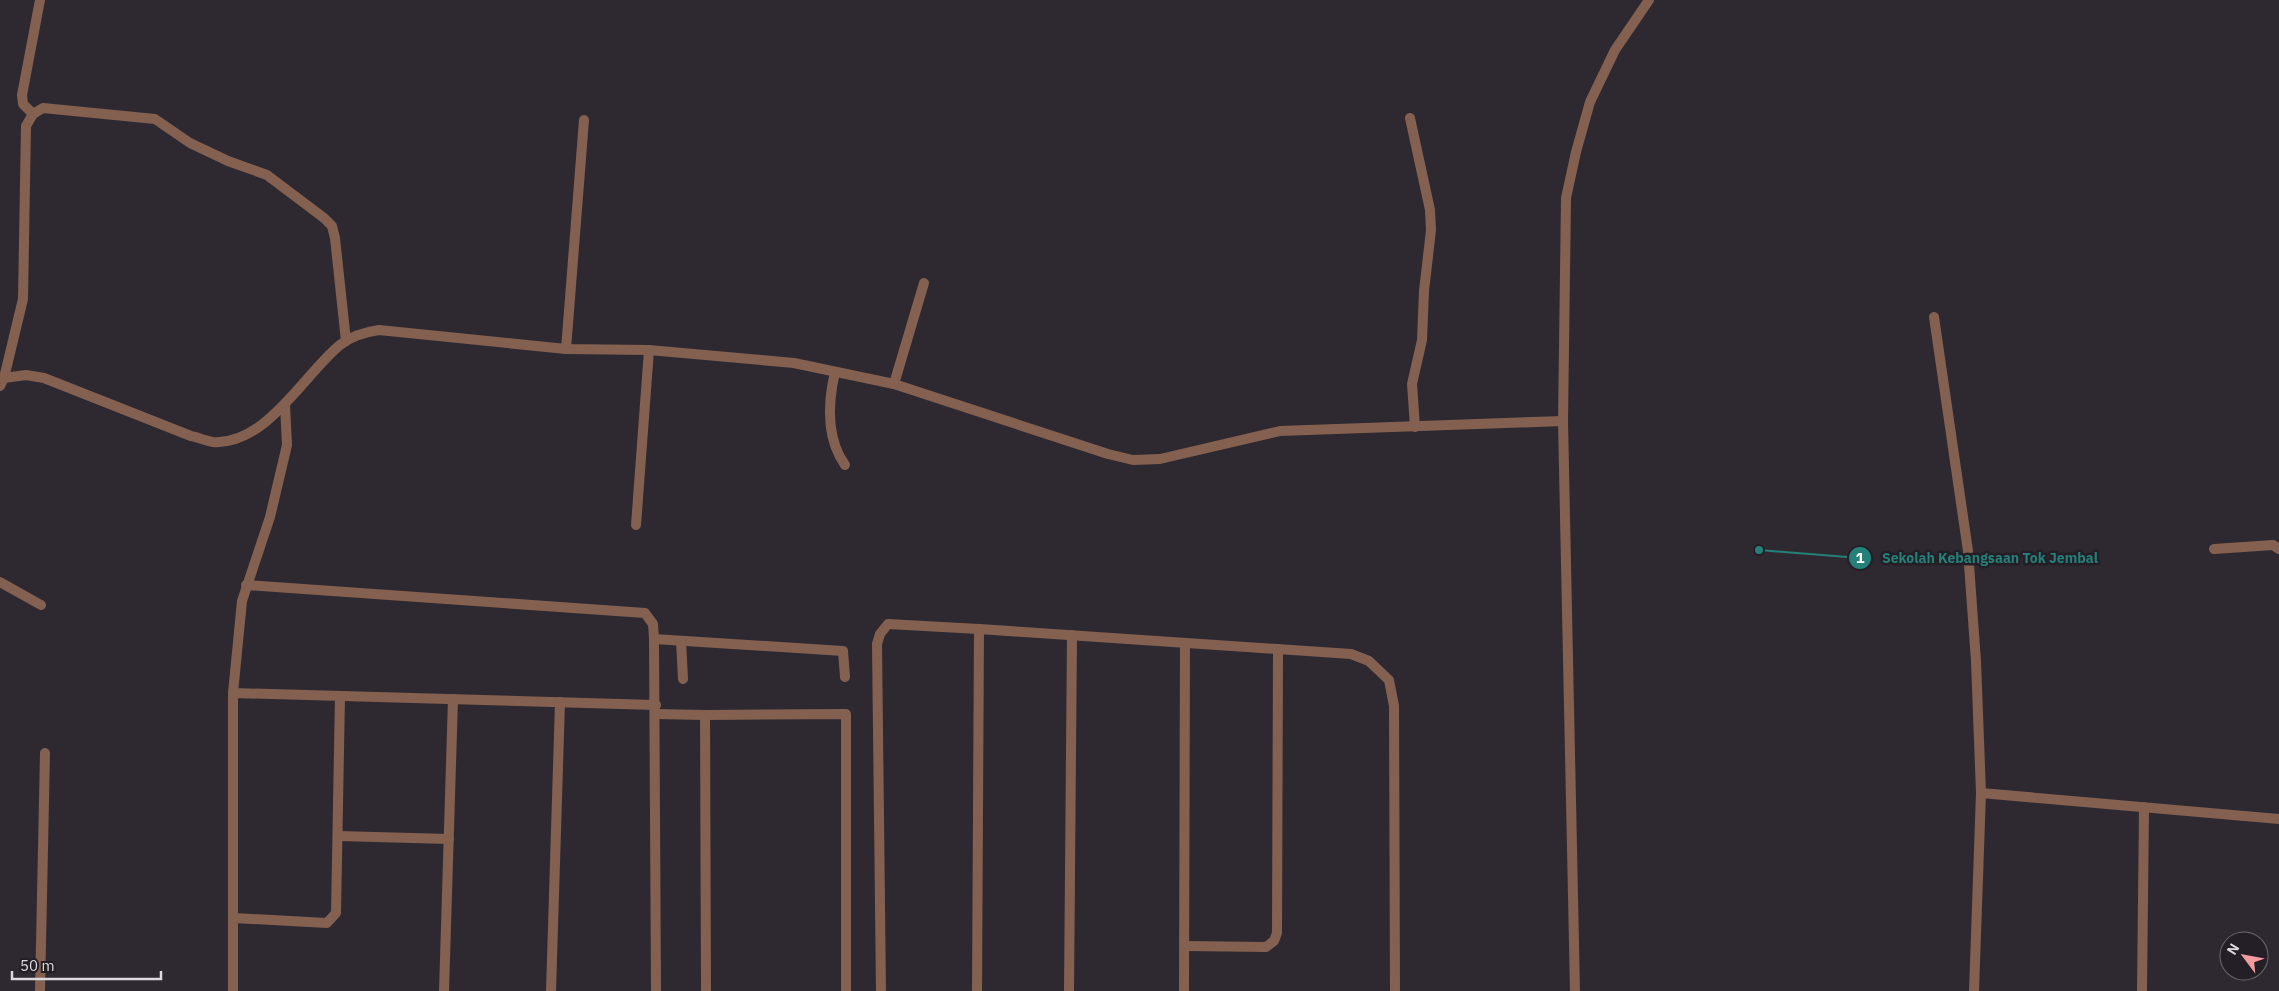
<svg xmlns="http://www.w3.org/2000/svg" width="2279" height="991" viewBox="0 0 2279 991" font-family="'IBM Plex Sans',sans-serif">
	<rect width="100%" height="100%" fill="#2e2930"/>
	<g fill="none" stroke-linecap="round" stroke-linejoin="round">
		<g stroke="#846051" stroke-width="10">
			<path d="M894,384L924,283"/>
			<path d="M654,639L843,651L845,677"/>
			<path d="M681,641L683,679"/>
			<path d="M656,714L705,715"/>
			<path d="M338,836L449,839"/>
			<path d="M233,918L327,923L336,913L340,696"/>
			<path d="M1185,946L1266,947L1274,941L1277,933L1278,649"/>
			<path d="M551,991L560,702"/>
			<path d="M706,991L705,715L846,714V991"/>
			<path d="M881,991L877,644L880,634L888,624L979,629"/>
			<path d="M1069,991L1072,635"/>
		</g>
		<g stroke="#846051" stroke-width="10">
			<path d="M33,114L23,104L22,95L40,0"/>
			<path d="M1410,118L1430,210L1431,230L1424,291L1422,340L1412,384L1415,427"/>
			<path d="M1934,317L1968,551L1976,661L1981,793L1974,991"/>
			<path d="M566,349L584,120"/>
			<path d="M835,372C828,402 826,438 845,465"/>
			<path d="M4,378L23,299L26,126L33,114L43,108L155,119L190,143L228,161L267,175L324,218L332,226L335,238L346,341"/>
			<path d="M0,386L4,378L26,375L44,378L191,436C197,437 206,441 213,442C266,446 305,373 340,345C351,336 365,332 379,330L566,349L649,350L794,363L894,384L1108,454L1133,460L1160,459L1280,431L1563,421"/>
			<path d="M636,525L649,350"/>
			<path d="M2214,549L2273,545L2279,549"/>
			<path d="M0,582L41,605"/>
			<path d="M246,585L645,613L653,624L654,639L656,991"/>
			<path d="M233,693L656,705"/>
			<path d="M1981,793L2279,819"/>
			<path d="M40,991L45,753"/>
			<path d="M233,991V693L242,601L270,517L287,445L285,405"/>
			<path d="M444,991L453,699"/>
			<path d="M977,991L979,629L1351,654L1369,661L1389,680L1394,706L1395,991"/>
			<path d="M1184,991L1185,644"/>
			<path d="M1575,991L1563,421L1566,198L1576,152L1590,102L1615,50L1649,0"/>
			<path d="M2142,991L2144,807"/>
		</g>
	</g>
	<path fill="none" stroke="#248079" stroke-width="2" d="M1759 550L1860 558"/>
	<g fill="#248079" stroke="#241f26" stroke-width="2">
		<circle cx="1759" cy="550" r="5"/>
		<circle cx="1860" cy="558" r="12"/>
	</g>
	<g font-size="15" text-anchor="middle" font-weight="bold" fill="#fff">
		<text x="1860" y="563">1</text>
	</g>
	<g font-size="14" text-anchor="middle" font-weight="bold" fill="#248079" stroke="#241f26" stroke-width="5" stroke-linejoin="round" paint-order="stroke">
		<text x="1990" y="563">Sekolah Kebangsaan Tok Jembal</text>
	</g>
	<g transform="translate(2244 956) rotate(302)"><circle r="24" fill="#241f26" stroke="#6e6a70"/>
	<path d="M0-4L9 19L0 12L-9 19Z" fill="#f49b9f"/>
	<text y="-8" font-size="14" font-weight="bold" text-anchor="middle" fill="#dddadf">N</text>
	</g>
	<path d="M12 971v8h149v-8" fill="none" stroke="#dddadf" stroke-width="2.5"/>
	<text x="20" y="971" font-size="15" fill="#dddadf" stroke="#241f26" stroke-width="4" paint-order="stroke">50 m</text>
</svg>
